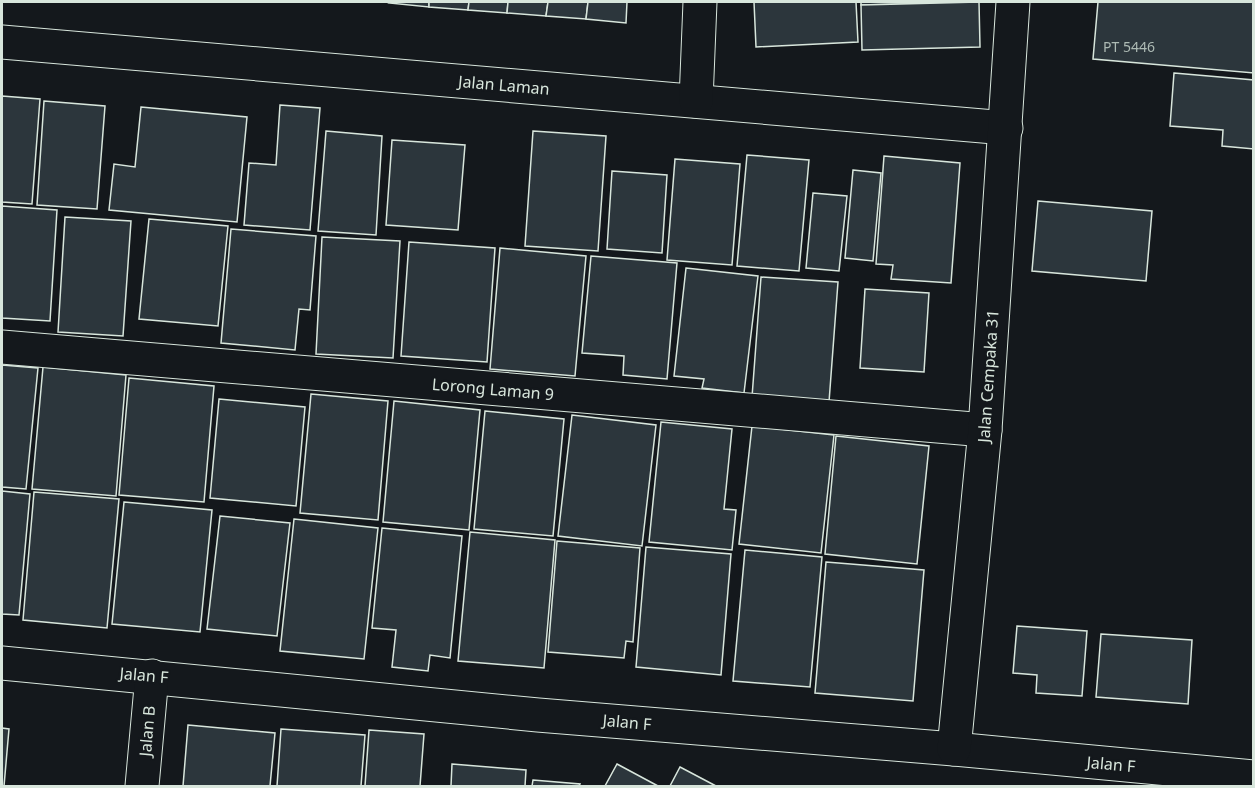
<svg xmlns="http://www.w3.org/2000/svg" width="1255" height="788" viewBox="0 0 1255 788" font-family="'Noto Sans',sans-serif">
	<rect width="100%" height="100%" fill="#14181c"/>
	<g fill="#2c363c" stroke="#d8e6dc" stroke-width="1.5">
		<path d="M390,2H429V7L389,3Z"/>
		<path d="M429,2H469L468,10L429,7Z"/>
		<path d="M469,2H508L507,13L468,10Z"/>
		<path d="M508,2H548L546,16L507,13Z"/>
		<path d="M548,2H588L586,19L546,16Z"/>
		<path d="M588,2H627L626,23L586,19Z"/>
		<path d="M754,2H856L858,42L756,47Z"/>
		<path d="M861,2H976L861,5Z"/>
		<path d="M979,2L980,47L862,50L861,5Z"/>
		<path d="M1098,2H1254V73L1093,59Z"/>
		<path d="M1174,73L1254,80V149L1222,146L1223,130L1170,126Z"/>
		<path d="M2,96L40,99L32,204L2,202Z"/>
		<path d="M44,101L105,106L97,209L37,205Z"/>
		<path d="M280,105L320,108L310,230L244,225L249,163L276,165Z"/>
		<path d="M141,107L247,117L237,222L109,210L114,164L135,167Z"/>
		<path d="M326,131L382,136L376,235L318,231Z"/>
		<path d="M533,131L606,136L598,251L525,246Z"/>
		<path d="M392,140L465,145L458,230L386,225Z"/>
		<path d="M747,155L809,160L799,271L737,266Z"/>
		<path d="M884,156L960,163L951,283L891,279L893,265L876,264Z"/>
		<path d="M675,159L740,164L732,265L667,260Z"/>
		<path d="M853,170L881,173L873,261L845,258Z"/>
		<path d="M612,171L667,175L662,253L607,249Z"/>
		<path d="M813,193L847,196L839,271L806,268Z"/>
		<path d="M1038,201L1152,211L1146,281L1032,271Z"/>
		<path d="M2,206L57,210L50,321L2,318Z"/>
		<path d="M65,217L131,221L123,336L58,332Z"/>
		<path d="M149,219L228,226L218,326L139,319Z"/>
		<path d="M231,229L316,236L310,310L299,309L295,350L221,343Z"/>
		<path d="M322,237L400,241L393,358L316,354Z"/>
		<path d="M409,242L495,248L487,362L401,356Z"/>
		<path d="M500,248L586,256L575,376L490,369Z"/>
		<path d="M591,256L677,263L667,379L623,375L624,356L582,353Z"/>
		<path d="M686,268L758,276L744,393L702,388L704,379L674,376Z"/>
		<path d="M761,277L838,282L829,402L752,397Z"/>
		<path d="M865,289L929,293L924,372L860,368Z"/>
		<path d="M2,365L38,368L26,489L2,487Z"/>
		<path d="M43,367L126,375L116,496L32,489Z"/>
		<path d="M129,378L214,386L204,502L119,495Z"/>
		<path d="M311,394L388,401L378,520L300,513Z"/>
		<path d="M219,399L305,407L296,506L210,498Z"/>
		<path d="M394,401L480,410L469,530L383,522Z"/>
		<path d="M485,411L564,419L553,536L474,529Z"/>
		<path d="M572,415L656,425L642,546L558,536Z"/>
		<path d="M661,422L732,429L724,509L736,510L732,550L649,542Z"/>
		<path d="M752,426L834,435L821,553L739,544Z"/>
		<path d="M836,436L929,446L917,564L825,554Z"/>
		<path d="M2,491L30,494L19,615L2,614Z"/>
		<path d="M34,492L119,499L107,628L23,620Z"/>
		<path d="M124,502L212,510L200,632L112,624Z"/>
		<path d="M220,516L290,523L277,636L207,629Z"/>
		<path d="M294,519L378,528L364,659L280,651Z"/>
		<path d="M382,528L462,536L450,658L430,655L428,671L392,667L396,630L372,628Z"/>
		<path d="M470,532L555,540L544,668L458,661Z"/>
		<path d="M557,541L640,548L633,642L626,641L624,658L548,652Z"/>
		<path d="M646,547L731,554L721,675L636,667Z"/>
		<path d="M745,550L822,557L810,687L733,681Z"/>
		<path d="M826,562L924,570L913,701L815,693Z"/>
		<path d="M1017,626L1087,631L1082,696L1036,693L1037,675L1013,673Z"/>
		<path d="M1101,634L1192,640L1188,704L1096,697Z"/>
		<path d="M188,725L275,733L270,786H183Z"/>
		<path d="M2,728L9,729L4,786H2Z"/>
		<path d="M281,729L365,735L361,786H277Z"/>
		<path d="M369,730L424,734L420,786H365Z"/>
		<path d="M452,764L526,770L525,786H451Z"/>
		<path d="M617,764L658,786H605Z"/>
		<path d="M680,767L716,786H670Z"/>
		<path d="M533,780L580,784L579,786H532Z"/>
	</g>
	<g fill="none" stroke-linecap="round" stroke-linejoin="round">
		<defs>
			<g id="minor">
				<path d="M2,42L1006,128"/>
				<path d="M696,101L700,2"/>
				<path d="M2,347L985,430"/>
				<path d="M2,663L538,715L954,749L1254,777"/>
				<path d="M954,749L985,430L1013,2"/>
				<path d="M142,786L152,676"/>
			</g>
		</defs>
		<use href="#minor" stroke="#d8e6dc" stroke-width="35"/>
		<use href="#minor" stroke="#14181c" stroke-width="33"/>
	</g>
	<g text-anchor="middle" stroke-width="4.5" stroke-linejoin="round" paint-order="stroke">
		<g font-size="14" fill="#adbab4">
			<text x="1129" y="52">PT 5446</text>
		</g>
		<g font-size="16" fill="#d8e6dc" stroke="#14181c">
			<text transform="translate(504 85) rotate(5)" y="6">Jalan Laman</text>
			<text transform="translate(988 376) rotate(-86)" y="6">Jalan Cempaka 31</text>
			<text transform="translate(493 389) rotate(5)" y="6">Lorong Laman 9</text>
			<text transform="translate(144 675) rotate(5)" y="6">Jalan F</text>
			<text transform="translate(627 722) rotate(5)" y="6">Jalan F</text>
			<text transform="translate(147 731) rotate(-85)" y="6">Jalan B</text>
			<text transform="translate(1111 764) rotate(5)" y="6">Jalan F</text>
		</g>
	</g>
	<rect width="1255" height="788" fill="none" stroke="#d8e6dc" stroke-width="6"/>
</svg>
